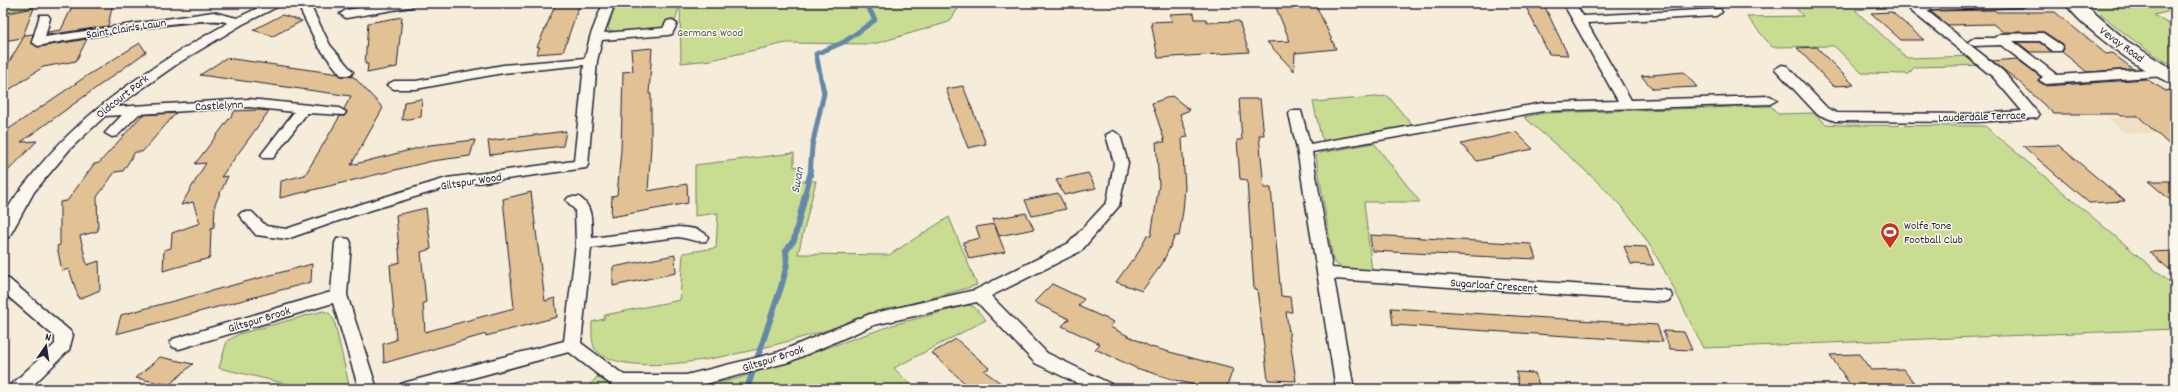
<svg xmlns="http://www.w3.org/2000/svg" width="2178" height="392" viewBox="0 0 2178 392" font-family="Dekko,sans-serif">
	<rect width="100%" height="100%" fill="#f6ecda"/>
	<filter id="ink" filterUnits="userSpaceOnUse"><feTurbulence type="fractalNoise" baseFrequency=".025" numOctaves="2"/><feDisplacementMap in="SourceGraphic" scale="8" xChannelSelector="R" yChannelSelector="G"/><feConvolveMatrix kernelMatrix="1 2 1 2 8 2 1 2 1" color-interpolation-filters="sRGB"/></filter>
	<g filter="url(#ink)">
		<path fill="#f0dfc5" d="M2175,88V134L2124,133L2107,118H2160L2128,92Z"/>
		<g fill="#c8dd92" stroke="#758066">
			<path d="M3,3H53L3,13Z"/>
			<path d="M617,3H680L675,22L666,24L662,28L617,32L609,30L608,27Z"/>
			<path d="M680,3H962L949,22L874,44L786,43L711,60L681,63Z"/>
			<path d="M1791,3H1910L1912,5L1855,10L1907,58L1976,56L1988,65L1915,67L1908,74L1862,73L1834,46L1772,47L1747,17L1803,16Z"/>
			<path d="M2089,3H2175V7L2167,12L2154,15L2175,28V67C2143,49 2116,28 2089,3Z"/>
			<path d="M1388,96L1412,125L1325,142L1321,136L1313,102Z"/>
			<path d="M1771,106L1778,114L1813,113L1826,124L1841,125L1985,126L2175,287V329L1703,348C1681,304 1661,257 1631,218C1603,182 1558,148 1524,117L1545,113Z"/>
			<path d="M1374,143L1420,202H1364L1372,271C1360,270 1340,272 1333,260L1316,156L1320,153Z"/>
			<path d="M794,153V167L802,166L798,181H816L798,254L889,255L949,217L977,285C943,296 907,303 873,315C817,335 633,392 595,349C591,341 592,330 592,322L604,319L605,315L680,300L683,253L716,248L718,213L695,216V165Z"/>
			<path d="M968,305L974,307L986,320L894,368L915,389H691L739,378L896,324Z"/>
			<path d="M323,311L329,313L334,320L350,389H309L219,368L227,341L239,334Z"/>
			<path d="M597,377L620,389H586Z"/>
		</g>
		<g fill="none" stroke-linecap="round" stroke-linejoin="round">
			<path stroke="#6588a8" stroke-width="5" d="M810,176L812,146L824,93L816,54L844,42L875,20L866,3"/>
			<path stroke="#6588a8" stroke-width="6" d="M747,389L782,284L787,264L786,251L794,240L810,175"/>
		</g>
		<g fill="#e2c194" stroke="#22223b">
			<path d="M85,3H113L108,26L47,35L48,32L61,30L73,5Z"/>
			<path d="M559,3H580L563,52L536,54L540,47H537L555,6Z"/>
			<path d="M1274,3H1315L1336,49L1295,53L1294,71L1267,42L1290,41Z"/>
			<path d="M1524,3H1543L1568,55L1549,54Z"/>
			<path d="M34,8L22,38L3,41V14Z"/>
			<path d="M1994,10L1997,12H2055L2106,54L2112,53L2133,69L2087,72L2062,52L2064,49L2062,44L2044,32H2003L1993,24L1948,25L1930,11Z"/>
			<path d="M1892,12L1894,14L1924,40H1901L1871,13Z"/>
			<path d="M1194,13L1195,19H1206L1207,22L1239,21L1249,52L1158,58L1151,22L1172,21L1170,14Z"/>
			<path d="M282,15L302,21L273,36L253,30Z"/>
			<path d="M402,17L397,67L367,73L368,64H365L368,23Z"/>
			<path d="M33,34L31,43L38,47L87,39L76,61L43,67L3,94V72L25,35Z"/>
			<path d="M2017,42H2039L2052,52H2030Z"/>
			<path d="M140,43L146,52L21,142L37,141L3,176V133L88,75Z"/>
			<path d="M1817,47L1826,57L1854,85L1833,86L1797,48Z"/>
			<path d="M652,48L649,94H651V146L648,191L687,184L688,203L611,217L612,196L617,195L621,150L623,72L633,71L631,50Z"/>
			<path d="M226,58L339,74L341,76L354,77L383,108L351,165L430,145L475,140L470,156L432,161L280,198L281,181L305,175L340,116H344L347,113L344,109L351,96L200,75Z"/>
			<path d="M2017,59L2041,77L2038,81L2046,86L2146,79L2166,91L2175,89V150L2138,116H2121L2119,114H2054L2017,80L1992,61Z"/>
			<path d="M1684,72L1697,87L1653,89L1641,76Z"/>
			<path d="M963,86L986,144L968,148L946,89Z"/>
			<path d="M1172,96L1190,110L1180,114L1188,137L1182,138L1185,188L1183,211L1179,236H1175L1162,264L1142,291L1116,282L1132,260H1134L1147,235L1151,236L1159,185L1156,142H1165L1152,103Z"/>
			<path d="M422,99L421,117L402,120L404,102Z"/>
			<path d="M1239,99H1260L1264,135H1259L1264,188H1271L1281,296L1290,297L1292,312H1286L1296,381L1268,380L1257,289H1254L1247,180L1240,179L1237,140H1242Z"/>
			<path d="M259,110L269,111L221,177L228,176L215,204L214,227L211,228L210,258L163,271L164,250L171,248L172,233L200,223L193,202L181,205L206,163L195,164L235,111Z"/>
			<path d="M176,113L142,152H135L123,171L115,172L97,197L98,231L80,236L87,265L99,261L100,290L79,299L69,269L62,271L57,246L60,245V202L67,201L94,164L99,163L142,115Z"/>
			<path d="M566,131L563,146L490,155L488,141Z"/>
			<path d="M1516,132L1533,149L1477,161L1461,144Z"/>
			<path d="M2058,145L2125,201L2089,203L2023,146Z"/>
			<path d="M1088,173L1096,188L1064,195L1056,180Z"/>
			<path d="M2148,181H2175V204Z"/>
			<path d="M531,192L545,301L555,298L557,317L486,336V334L384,363L383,344L396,340L390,265L400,262L396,215L426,208L431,249L421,252L426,302L423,303L425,332L514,308L503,199Z"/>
			<path d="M1058,193L1066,209L1032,216L1025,200Z"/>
			<path d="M1026,213L1034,229L999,236L993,219Z"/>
			<path d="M994,224L1005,252L969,259L963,242L980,238L976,227Z"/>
			<path d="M1370,235L1531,244L1536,259L1372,251Z"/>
			<path d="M1624,246L1646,247L1654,265L1631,264Z"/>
			<path d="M2175,251V274L2149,252Z"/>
			<path d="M675,255L676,273L613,286V267Z"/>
			<path d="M312,264L311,282L116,334L121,315Z"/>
			<path d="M1052,284L1084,299L1078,306L1114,322L1110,327L1151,347L1233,369L1226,389H1208L1175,380L1136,368L1095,349L1100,344L1062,326L1069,319L1034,302Z"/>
			<path d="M1391,308L1657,325L1663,342L1393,325Z"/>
			<path d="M1663,331L1684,332L1692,350L1670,349Z"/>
			<path d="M956,339L989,368L984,371L1009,389H971L932,353Z"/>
			<path d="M1859,354L1871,370L1903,369L1919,389H1853L1830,355Z"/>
			<path d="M160,357L193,364L169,385L136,378Z"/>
			<path d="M1516,372L1535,373L1540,389H1520Z"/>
		</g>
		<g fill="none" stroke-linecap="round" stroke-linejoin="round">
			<defs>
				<g id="minor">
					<path d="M268,3H285L243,24L180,62L116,107L249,99L339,108L346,112L344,115L307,113L273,158H263L261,155L294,112L249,107L139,114L117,136L112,137L105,133L122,115L105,116L70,149L34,192L9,237L3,238C3,233 2,225 3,220C7,206 20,190 29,179C81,111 154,64 228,23C209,13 67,41 38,46L32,42L40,15H48L50,18L45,37L213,12L237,18Z"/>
					<path d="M299,3H309L330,45L353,72L351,75H341L318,46L298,5Z"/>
					<path d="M390,3H417L411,7L346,18L340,14L346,10Z"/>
					<path d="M603,3H615L604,33L663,28L667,21L671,20L677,24L672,34L668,35L602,40L597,61L588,165L586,168L448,187L358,214L287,239L256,235L239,215L242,212H252L266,226L286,229L348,208L447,178L574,161L584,65L503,73L416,89H394L387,85L394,81H416L503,65L585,58L590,37Z"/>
					<path d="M1563,3H1575L1583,16L1720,9L1722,12L1716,16L1587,23L1631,100L1770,96L1777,100L1770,104L1543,111L1312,152L1332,268L1664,290L1670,292L1672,296L1670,300L1664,302L1334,279L1354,389H1336L1297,149L1289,114L1291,111H1301L1310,144L1543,103L1618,101Z"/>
					<path d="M1914,3H2028L2022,7L1926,10L2003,71L2037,112L2039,115L2037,118L1977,122L1835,121L1817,114L1775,69L1782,65L1787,66L1827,108L1837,113L1977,114L2022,111L1993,77L1910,10L1908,7Z"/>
					<path d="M2166,3H2175V8Z"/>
					<path d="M2043,33L2061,45L2063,48L2061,51H2053L2040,41H2013L2057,75L2165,68L2172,72L2165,76L2046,84L2039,80L2043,77L2001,45L1974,46L1968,42L1974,38H1994L2000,34Z"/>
					<path d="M1113,131L1120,135L1128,163L1119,206L1081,251L991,296L1047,353L1111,384L1114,389H1089L1035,363L977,302L874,325L789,362L686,389H620L614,387L569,352L432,389H398L401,384L407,382L564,341L576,244L575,210L566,200L569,197H579C594,207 591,222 592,238L678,227C688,228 702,228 708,237L706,241C697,243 687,238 678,237L591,248L581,343L624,375H686L779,352L870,314L975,290L1069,243L1107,202L1114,163L1106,135Z"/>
					<path d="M343,238L349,239L351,243L347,295L377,389H359L333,303L179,349L173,347L170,343L173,339L331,292L335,243L337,239Z"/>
					<path d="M3,277L9,279L70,331L73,335L69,350L29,389H9L12,384L55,344V337L3,292Z"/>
				</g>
				<path id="secondary" d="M2065,3H2083L2127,41L2175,71V84C2146,76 2081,27 2065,3Z"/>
			</defs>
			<use href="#minor" stroke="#22223b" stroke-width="3"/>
			<use href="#secondary" stroke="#22223b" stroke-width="3"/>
			<use href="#minor" fill="#fbf7ec" fill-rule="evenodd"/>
			<use href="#secondary" fill="#fbf7ec" fill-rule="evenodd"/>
		</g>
	</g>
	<defs>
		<symbol id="stadium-pin" viewBox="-11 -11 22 30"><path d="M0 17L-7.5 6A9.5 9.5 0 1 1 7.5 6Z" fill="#c8321e" stroke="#fbf7ec"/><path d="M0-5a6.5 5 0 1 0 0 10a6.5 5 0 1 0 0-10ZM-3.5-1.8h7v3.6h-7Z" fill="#fff"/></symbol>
	</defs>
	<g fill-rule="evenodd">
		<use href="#stadium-pin" x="1879" y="221" width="22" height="30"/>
	</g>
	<g text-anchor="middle" stroke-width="3" stroke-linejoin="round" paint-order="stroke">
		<g font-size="12" fill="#22223b" stroke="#fbf7ec">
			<text transform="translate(126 28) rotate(-9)" y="4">Saint Clair's Lawn</text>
			<text transform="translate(2122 44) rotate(36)" y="4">Vevay Road</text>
			<text transform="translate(122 96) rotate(-38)" y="4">Oldcourt Park</text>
			<text transform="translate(219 105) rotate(-3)" y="4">Castlelynn</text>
			<text transform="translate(1982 116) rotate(-2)" y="4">Lauderdale Terrace</text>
			<text transform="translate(471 181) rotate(-9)" y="4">Giltspur Wood</text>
			<text transform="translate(1494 285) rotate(4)" y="4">Sugarloaf Crescent</text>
			<text transform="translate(259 319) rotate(-17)" y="4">Giltspur Brook</text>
			<text transform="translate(773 358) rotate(-18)" y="4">Giltspur Brook</text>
		</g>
		<g font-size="12" fill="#545a55" stroke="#fbf7ec">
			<text x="710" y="36">Germans Wood</text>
		</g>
		<g font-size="12" fill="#22223b" stroke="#fbf7ec" text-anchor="start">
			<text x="1904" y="229">Wolfe Tone<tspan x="1904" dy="14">Football Club</tspan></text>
		</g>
		<g font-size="13" font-style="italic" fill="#435572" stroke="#fbf7ec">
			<text transform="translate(796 180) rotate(-79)" y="5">Swan</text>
		</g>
	</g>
	<rect width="2178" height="392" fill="none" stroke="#fbf7ec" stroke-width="16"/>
	<rect x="8" y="8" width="2162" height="376" fill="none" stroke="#22223b" stroke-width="1.5" filter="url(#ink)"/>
	<g transform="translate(46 346) rotate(13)" stroke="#fbf7ec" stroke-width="3" paint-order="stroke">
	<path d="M0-3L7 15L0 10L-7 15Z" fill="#22223b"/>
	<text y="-6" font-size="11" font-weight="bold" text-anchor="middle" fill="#22223b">N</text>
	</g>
</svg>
